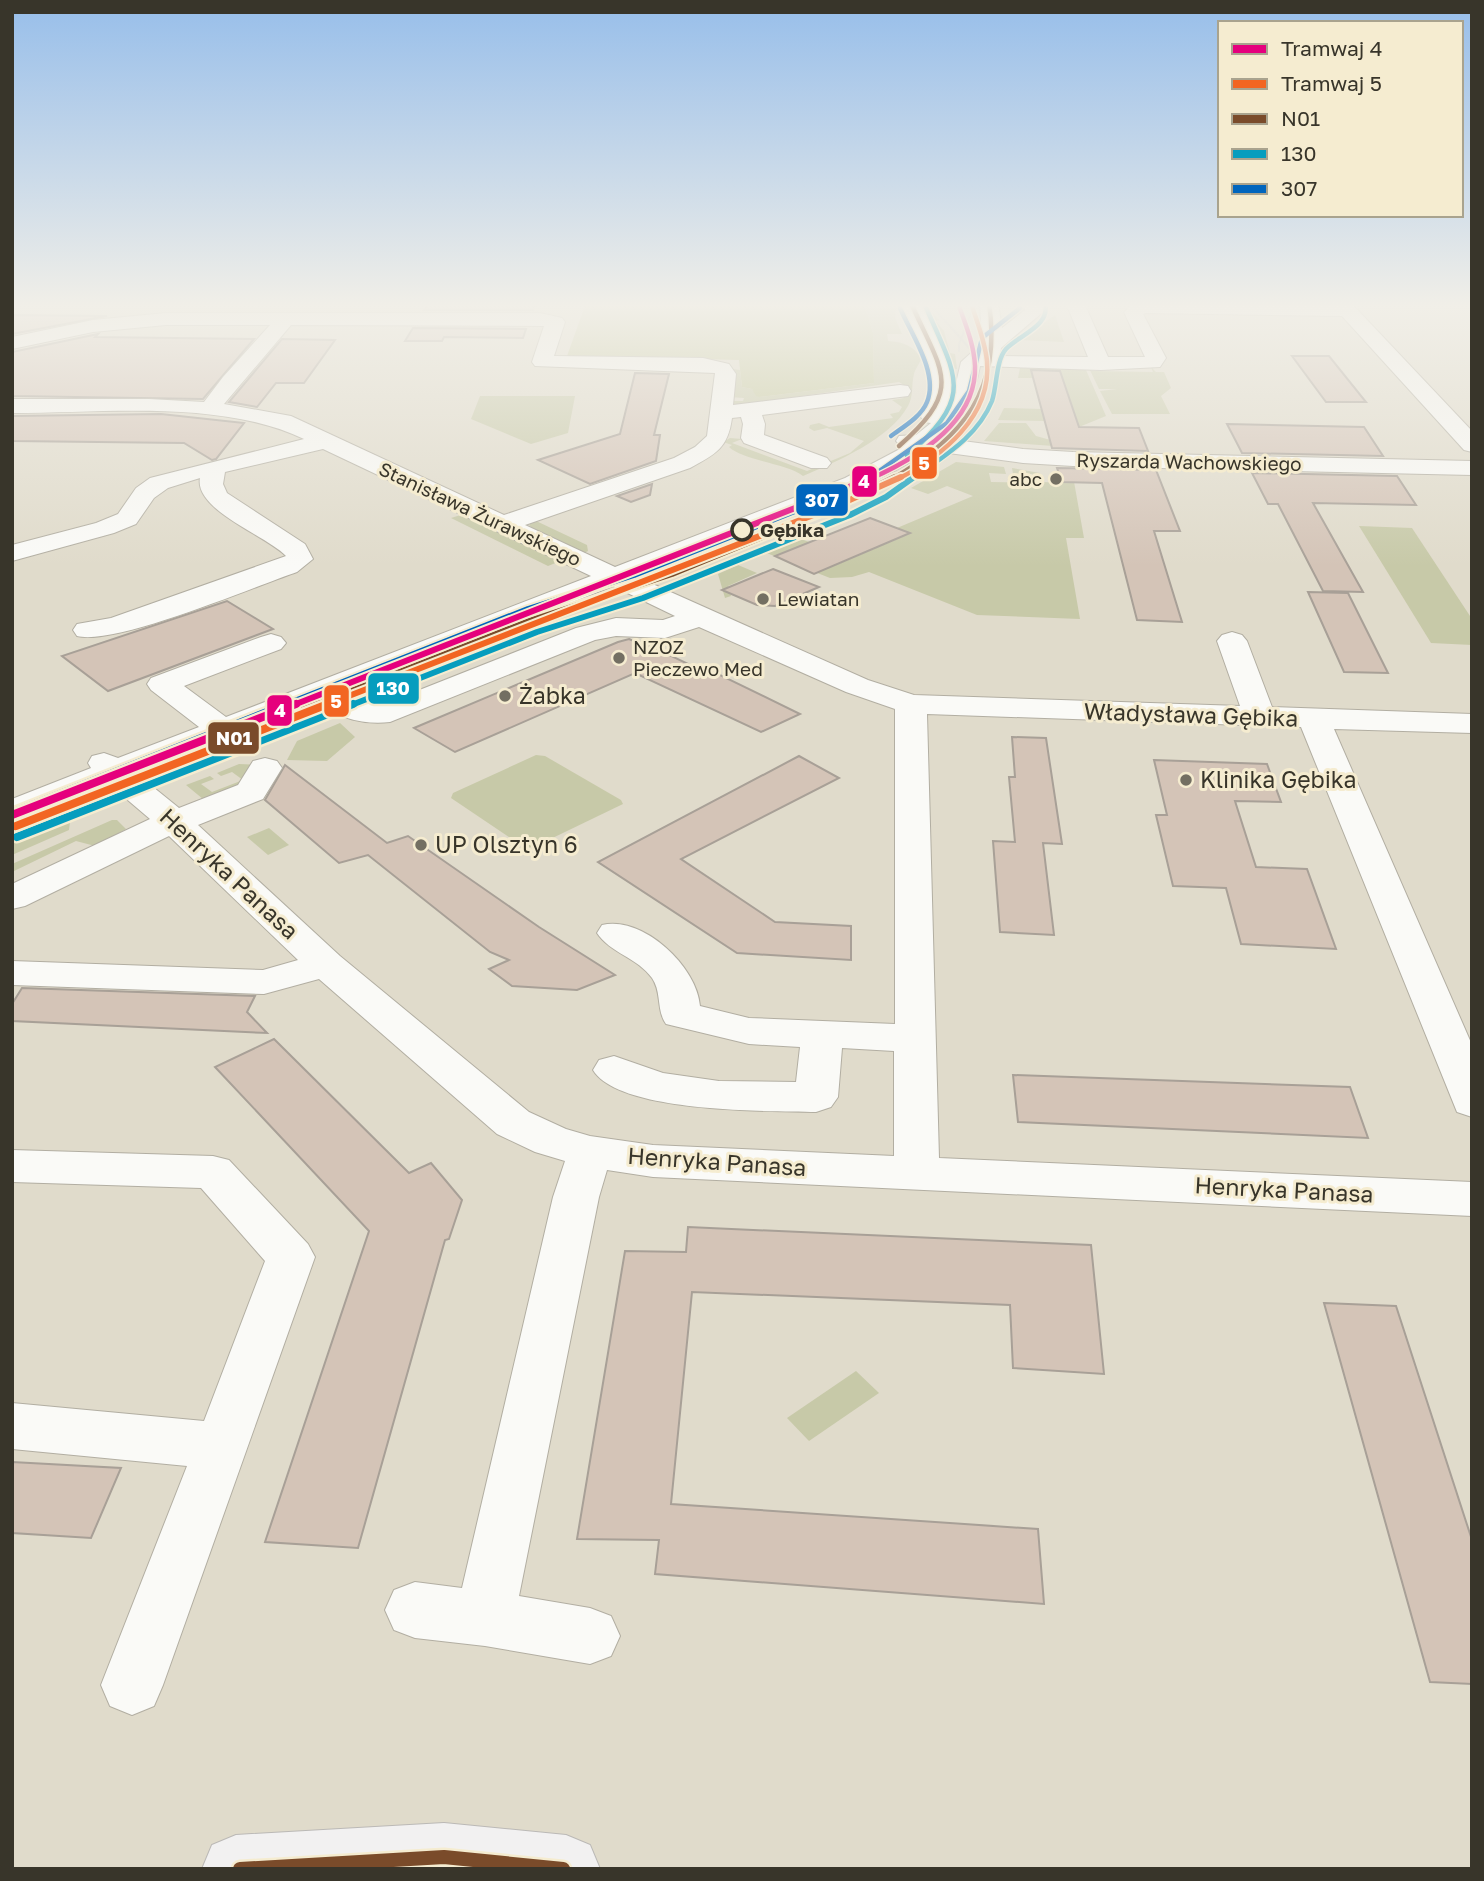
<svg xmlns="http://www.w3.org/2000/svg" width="1484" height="1881" viewBox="0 0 1484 1881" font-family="'Golos Text',sans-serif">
	<rect width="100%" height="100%" fill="#e0dbcb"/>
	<g fill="#c7c9a8">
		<path d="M864,303H896L895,318L902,334H887L888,341C902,342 914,345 921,359C919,365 915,369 914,374C911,386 914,395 908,406C890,439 836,462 803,476C787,463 744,461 729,447L732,445L723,442L730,438L742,439L732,443L807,471L850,453L864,441L827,428L814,431L809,428L810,425L819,423L829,427L893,418L890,414L899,412L902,407L892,400L904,398L901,395L907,387L899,382L746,404L735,409L728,401H743L744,398L729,397L732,369L740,370L742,387L752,389L759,397L874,383L873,333Z"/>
		<path d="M919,308H928L939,320L936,321L944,331L950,353L955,354L957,369L948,368Z"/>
		<path d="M1055,315L1064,342L1020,340Z"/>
		<path d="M1088,366L1092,371L1153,372L1151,367L1156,372H1164L1171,388L1161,396L1170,414H1112L1100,391L1117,389H1099Z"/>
		<path d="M1020,368L1086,370L1106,416L1079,427L1059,371L1031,370L1033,378H1018Z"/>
		<path d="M480,396H575L568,433L531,444L471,419Z"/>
		<path d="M1004,408L1042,409L1046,421L998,420Z"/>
		<path d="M999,423H1026L1036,436L1080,448L984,441Z"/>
		<path d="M956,462L1004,467L1006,474L989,473L991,482L1035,483L1032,474H1013L1012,468L1040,473L1042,482L1071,483L1073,476L1084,538H1066L1080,619L977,615L869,572L852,577L830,578L764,552L798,538L815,544L802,557L829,568L909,534L897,528L973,496L947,486L928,494L911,488Z"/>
		<path d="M467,513L563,560L548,566L451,518Z"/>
		<path d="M534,520L587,545L588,551L584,553L534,530L529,525Z"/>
		<path d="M1359,526L1412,528L1472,619V645L1431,643Z"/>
		<path d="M738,565L757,573L728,586L731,596L725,598L718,574Z"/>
		<path d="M340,723L355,737L327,761L287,760L297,741Z"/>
		<path d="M536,755L545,756L621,800L623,804L536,846L525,848L451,798L453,793Z"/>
		<path d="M239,764L260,765L250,782L209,804L186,785L210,776L214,779L201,784L212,792L243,780L232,772L221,776L217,773Z"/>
		<path d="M112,820H117L126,829L95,846L76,841L12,872V864Z"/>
		<path d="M70,822L69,830L12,855V840Z"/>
		<path d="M269,828L289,845L268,855L247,837Z"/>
		<path d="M856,1371L879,1393L809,1441L787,1418Z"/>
	</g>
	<path fill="#c3c799" d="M586,303H864L873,333L874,383L759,397L756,396L752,389L742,387L739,360L567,356Z"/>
	<g fill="#d4c4b7" stroke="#a8a097" stroke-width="2">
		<path d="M429,303H536L533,310H424Z"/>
		<path d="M12,315L107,316L12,334Z"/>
		<path d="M413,328L526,329L523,338L444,337L442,341H405Z"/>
		<path d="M98,334L95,337L254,339L203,399L12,396V352Z"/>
		<path d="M282,339L335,340L304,383H276L257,407L229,402Z"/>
		<path d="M1292,356H1329L1366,402H1326Z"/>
		<path d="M1031,370L1060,371L1079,427L1139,428L1148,451L1052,448Z"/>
		<path d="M635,373L669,374L654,435H660L656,461L590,484L538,460L620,434Z"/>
		<path d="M161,414L244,423L216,459L212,460L184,443L12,441V416Z"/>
		<path d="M1227,424L1364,427L1383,456L1242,453Z"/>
		<path d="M1057,468L1156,470L1180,531H1154L1182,622L1137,620L1102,483L1062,482Z"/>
		<path d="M1252,473L1397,476L1416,505L1313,503L1363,592L1323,591L1278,504H1268Z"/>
		<path d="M652,484L650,495L631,502L617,496Z"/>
		<path d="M870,518L910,533L814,574L775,556Z"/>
		<path d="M773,569L819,587L775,606L757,605L722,590Z"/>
		<path d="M1308,592L1348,593L1388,673L1344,672Z"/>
		<path d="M227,601L273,629L108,691L62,656Z"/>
		<path d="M629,639L638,643L642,642L709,674L714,672L800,714L761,732L635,673L455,752L414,728L618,642Z"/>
		<path d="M1012,737L1046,738L1062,844L1043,843L1054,935L1000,932L993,841L1015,842L1009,777H1015Z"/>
		<path d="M799,756L839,778L681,859L775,922L851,926V960L737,953L598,862Z"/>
		<path d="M1154,760L1267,764L1281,802L1235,801L1256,867L1307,869L1336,949L1241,944L1226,888L1173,886L1156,815H1167Z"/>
		<path d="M285,765L387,843L408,836L539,927L615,975L577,990L512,986L489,969L509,960L490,952L368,855L339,863L265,800Z"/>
		<path d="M22,988L255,996L247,1012L267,1033L12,1021V1004Z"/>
		<path d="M274,1039L409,1173L431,1163L462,1200L449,1239L445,1240L358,1548L265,1542L369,1231L215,1067Z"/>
		<path d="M1013,1075L1350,1087L1368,1138L1018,1122Z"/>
		<path d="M688,1227L1091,1245L1104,1374L1013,1368L1010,1305L692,1292L671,1504L1038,1529L1044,1604L655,1574L659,1540L577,1539L625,1251L686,1252Z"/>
		<path d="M1324,1303L1396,1306L1472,1540V1684L1430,1682Z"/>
		<path d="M12,1462L121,1468L91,1538L12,1533Z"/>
	</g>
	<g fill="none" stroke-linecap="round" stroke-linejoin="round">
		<defs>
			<g id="minor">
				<path d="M902,303H920C932,331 959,364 953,396L961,362L982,343L980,303H998L1002,328L1025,310L1022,303H1040L1044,311L1001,348L1000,356L1088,357L1066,303H1084L1108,357H1145L1124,312L1135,303H1351L1472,431V452L1464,450L1342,316L1146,313L1143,314L1166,358L1160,367L1101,370L980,366C974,397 965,417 940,438L1023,449L1073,452L1472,461V475L1073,466L1023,463L926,450L914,460L863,488L637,577L868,680L914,695L1240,706L1217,641L1222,635L1232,632L1242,635L1247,641L1272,707L1472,714V733L1334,729L1472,1045V1117L1457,1112L1301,727L927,714L939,1158L1472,1182V1216L653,1177L607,1170L599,1197L519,1596L590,1608L611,1616L620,1636L611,1656L590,1664L485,1646L415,1638L394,1630L385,1610L394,1590L415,1582L462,1588L553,1197L565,1161L535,1152L497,1134L319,979L264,994L12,985V961L263,970L298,960L169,836L25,906L12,909V884L150,819L110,785L12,821V799L91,768L88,763L92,756L104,753L118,758L199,727L151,690L147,684L151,678L261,637L271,634L281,637L286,643L281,649L184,686L226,717L591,576L323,449L225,472L223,484L227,493L305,544L313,559L297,572C253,587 115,646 77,636L73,630L77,624L111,618L286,556C267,536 194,510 200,478L168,488L154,498L136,524L114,533L12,561V545L96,523L118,514L136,488L150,478L304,439C219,399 105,413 12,413V399H149L204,402L223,377L270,325H166L93,332L12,349V337L93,320L166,313H540L562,318L565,322L554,356L703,358L729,364L736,374L733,405L900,385L908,386L911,391L908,396L900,397L762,415L765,424L764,435L827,458L831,463L827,468H811L744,443L741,438L743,424L741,417L732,418C728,448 716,454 690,468L525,525L615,567L845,478L898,450L902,447L896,441L899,436L916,435L931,423L924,422L921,417C948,374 916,343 902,303ZM291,325L544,326L532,362L535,366L715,373L707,436L695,447L674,458L504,515L291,416L224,404ZM613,586L675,616L663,620L616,618L576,628L384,704H368L345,692ZM699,627L846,692L895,709V1024L749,1018L700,1006C697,966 642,915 602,925L597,933C610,953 638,958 652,978C662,992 656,1010 666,1024L749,1044L800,1047L796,1082L719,1081L663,1073L614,1056L599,1060L593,1070C619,1113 768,1111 816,1112L831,1107L838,1097L842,1048L894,1051V1156L653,1145L590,1136L566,1129L529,1112L340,956L198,825L263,799L282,768L277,761L265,758L253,761L238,785L179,808L137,774L219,742L234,748L245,745L250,738L245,731L320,702C337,719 366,725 390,722L595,640L616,636L665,638Z"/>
				<path d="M12,1150L213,1156L229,1160L308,1244L315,1257L163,1685L154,1706L132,1715L110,1706L101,1685L187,1466L12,1449V1403L204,1421L265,1261L201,1188L12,1182Z"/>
			</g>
			<path id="major" d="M444,1823L566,1835L590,1845L600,1869H202L212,1845L236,1835Z"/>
		</defs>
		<use href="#minor" stroke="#b2aea2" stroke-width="2"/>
		<use href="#major" stroke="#bbb9b6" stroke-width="2"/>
		<use href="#minor" fill="#fafaf7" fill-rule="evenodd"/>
		<use href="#major" fill="#f2f1f1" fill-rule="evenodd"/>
		<g stroke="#d0cec9" stroke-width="2">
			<path d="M929,303L972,351"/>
			<path d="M959,351V344L975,303"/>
		</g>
		<defs>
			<g id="bus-1-far3">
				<path d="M899,446C965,388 942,373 911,303"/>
				<path d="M892,479C964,437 1002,390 989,303"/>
			</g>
			<path id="bus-1-far2" d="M313,706L529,621L672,574L828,510L895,477"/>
			<path id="bus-1-far1" d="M12,826L318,704"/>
			<path id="bus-1" d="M240,1869L444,1857L563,1869"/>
			<g id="bus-2-far2">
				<path d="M907,456C976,395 957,379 924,303"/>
				<path d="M912,479C942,457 977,438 992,401C997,386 996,360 1006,349C1019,335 1051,326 1045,303"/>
			</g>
			<path id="bus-2-far1" d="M349,706L537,632L643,598L850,515L886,497L914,477"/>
			<path id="bus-2" d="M17,837L353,704"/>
			<g id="bus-3-far2">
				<path d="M891,436C903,427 921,417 927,402C939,373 911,334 900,308"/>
				<path d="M868,479L947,423L969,391L982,338L1020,308"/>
			</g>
			<path id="bus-3-far1" d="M282,706L528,609L634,575L840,493L871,477"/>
			<path id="bus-3" d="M12,813L287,704"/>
		</defs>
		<use href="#bus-1-far3" stroke="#f5ecd0" stroke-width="7"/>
		<use href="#bus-1-far2" stroke="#f5ecd0" stroke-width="10"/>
		<use href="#bus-1-far1" stroke="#f5ecd0" stroke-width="13"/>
		<use href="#bus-1" stroke="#f5ecd0" stroke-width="19"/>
		<use href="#bus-2-far2" stroke="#f5ecd0" stroke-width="7"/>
		<use href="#bus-2-far1" stroke="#f5ecd0" stroke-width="10"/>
		<use href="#bus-2" stroke="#f5ecd0" stroke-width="13"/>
		<use href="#bus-3-far2" stroke="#f5ecd0" stroke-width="7"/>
		<use href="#bus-3-far1" stroke="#f5ecd0" stroke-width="10"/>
		<use href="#bus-3" stroke="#f5ecd0" stroke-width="13"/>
		<use href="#bus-1-far3" stroke="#7a4b2a" stroke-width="4.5"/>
		<use href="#bus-1-far2" stroke="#7a4b2a" stroke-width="6"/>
		<use href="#bus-1-far1" stroke="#7a4b2a" stroke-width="8"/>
		<use href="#bus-1" stroke="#7a4b2a" stroke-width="14"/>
		<use href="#bus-2-far2" stroke="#069dbe" stroke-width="4.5"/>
		<use href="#bus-2-far1" stroke="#069dbe" stroke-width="6"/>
		<use href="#bus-2" stroke="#069dbe" stroke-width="8"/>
		<use href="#bus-3-far2" stroke="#0065bd" stroke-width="4.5"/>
		<use href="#bus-3-far1" stroke="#0065bd" stroke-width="6"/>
		<use href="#bus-3" stroke="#0065bd" stroke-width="8"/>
		<defs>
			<path id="tram-1-far2" d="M870,479C915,459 977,423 975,366C974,344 965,323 958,303"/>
			<path id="tram-1-far1" d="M291,706L874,477"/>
			<path id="tram-1" d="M12,815L296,704"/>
			<path id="tram-2-far2" d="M898,479C942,456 992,417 987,361C985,341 977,322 971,303"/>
			<path id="tram-2-far1" d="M323,706L834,507L901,477"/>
			<path id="tram-2" d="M16,826L328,704"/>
		</defs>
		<use href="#tram-1-far2" stroke="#f5ecd0" stroke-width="7"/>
		<use href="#tram-1-far1" stroke="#f5ecd0" stroke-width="10"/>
		<use href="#tram-1" stroke="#f5ecd0" stroke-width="13"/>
		<use href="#tram-2-far2" stroke="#f5ecd0" stroke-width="7"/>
		<use href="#tram-2-far1" stroke="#f5ecd0" stroke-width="10"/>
		<use href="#tram-2" stroke="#f5ecd0" stroke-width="13"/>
		<use href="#tram-1-far2" stroke="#e5007d" stroke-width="4.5"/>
		<use href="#tram-1-far1" stroke="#e5007d" stroke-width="6"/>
		<use href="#tram-1" stroke="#e5007d" stroke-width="8"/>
		<use href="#tram-2-far2" stroke="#f26522" stroke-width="4.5"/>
		<use href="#tram-2-far1" stroke="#f26522" stroke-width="6"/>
		<use href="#tram-2" stroke="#f26522" stroke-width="8"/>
	</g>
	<linearGradient id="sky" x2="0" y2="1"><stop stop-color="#97beea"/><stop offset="0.54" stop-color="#f1efe8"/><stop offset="1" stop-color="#f1efe8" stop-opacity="0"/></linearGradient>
	<rect width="1484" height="566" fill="url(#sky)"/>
	<g fill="#736f62" stroke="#f5ecd0" stroke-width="2.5">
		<circle cx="1056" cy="479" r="7"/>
		<circle cx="763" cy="599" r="7"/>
		<circle cx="619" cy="658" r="7"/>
		<circle cx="505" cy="696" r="7"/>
		<circle cx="1186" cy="780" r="7"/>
		<circle cx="421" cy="845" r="7"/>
	</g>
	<circle fill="#f5ecd0" stroke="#38352a" stroke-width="3.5" cx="742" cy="530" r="10"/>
	<g text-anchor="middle" stroke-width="6" stroke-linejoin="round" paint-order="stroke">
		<g font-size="19" fill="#38352a" stroke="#f5ecd0">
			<text transform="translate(1189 462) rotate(1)" y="7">Ryszarda Wachowskiego</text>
			<text transform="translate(480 514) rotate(25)" y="7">Stanisława Żurawskiego</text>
		</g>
		<g font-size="19" fill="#38352a" stroke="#f5ecd0" text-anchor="start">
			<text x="1042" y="486" text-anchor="end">abc</text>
			<text x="777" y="606">Lewiatan</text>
			<text x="633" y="654">NZOZ<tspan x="633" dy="22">Pieczewo Med</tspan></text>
		</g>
		<g font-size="19" font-weight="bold" fill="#38352a" stroke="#f5ecd0" text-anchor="start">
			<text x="760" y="537">Gębika</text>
		</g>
		<g font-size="23" fill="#38352a" stroke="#f5ecd0" text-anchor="start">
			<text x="519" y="704">Żabka</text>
			<text x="1200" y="788">Klinika Gębika</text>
			<text x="435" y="853">UP Olsztyn 6</text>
		</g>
		<g font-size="23" fill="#38352a" stroke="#f5ecd0">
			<text transform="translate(1191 715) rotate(2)" y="8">Władysława Gębika</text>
			<text transform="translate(229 874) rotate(43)" y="8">Henryka Panasa</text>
			<text transform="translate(717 1162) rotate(4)" y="8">Henryka Panasa</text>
			<text transform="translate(1284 1190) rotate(3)" y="8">Henryka Panasa</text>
		</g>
	</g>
	<g stroke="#f5ecd0" stroke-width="2.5">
		<rect x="911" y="446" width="27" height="34" rx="7" fill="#f26522"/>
		<rect x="851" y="465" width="27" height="33" rx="7" fill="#e5007d"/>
		<rect x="795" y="483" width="54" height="34" rx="7" fill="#0065bd"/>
		<rect x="367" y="672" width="53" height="33" rx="7" fill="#069dbe"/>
		<rect x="323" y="684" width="27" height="34" rx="7" fill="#f26522"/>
		<rect x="266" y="694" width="27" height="33" rx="7" fill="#e5007d"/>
		<rect x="207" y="721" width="53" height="34" rx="7" fill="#7a4b2a"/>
	</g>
	<g font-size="19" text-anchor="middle" font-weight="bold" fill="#fff">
		<text x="924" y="470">5</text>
		<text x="864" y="488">4</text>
		<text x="822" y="507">307</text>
		<text x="393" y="695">130</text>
		<text x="336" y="708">5</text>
		<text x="280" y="717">4</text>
		<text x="234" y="745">N01</text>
	</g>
	<rect width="1484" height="1881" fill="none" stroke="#38352a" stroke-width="28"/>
	<rect x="1218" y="21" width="245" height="196" fill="#f5ecd0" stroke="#a9a38e" stroke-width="2"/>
	<rect x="1232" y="44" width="35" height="10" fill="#e5007d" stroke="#a9a38e" stroke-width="2"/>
	<text x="1281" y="56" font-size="21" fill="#38352a">Tramwaj 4</text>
	<rect x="1232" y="79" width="35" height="10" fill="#f26522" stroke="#a9a38e" stroke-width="2"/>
	<text x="1281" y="91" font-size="21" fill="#38352a">Tramwaj 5</text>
	<rect x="1232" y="114" width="35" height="10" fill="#7a4b2a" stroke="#a9a38e" stroke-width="2"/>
	<text x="1281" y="126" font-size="21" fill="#38352a">N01</text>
	<rect x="1232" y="149" width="35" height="10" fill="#069dbe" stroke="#a9a38e" stroke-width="2"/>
	<text x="1281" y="161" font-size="21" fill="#38352a">130</text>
	<rect x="1232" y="184" width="35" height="10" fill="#0065bd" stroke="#a9a38e" stroke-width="2"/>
	<text x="1281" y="196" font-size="21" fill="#38352a">307</text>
</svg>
